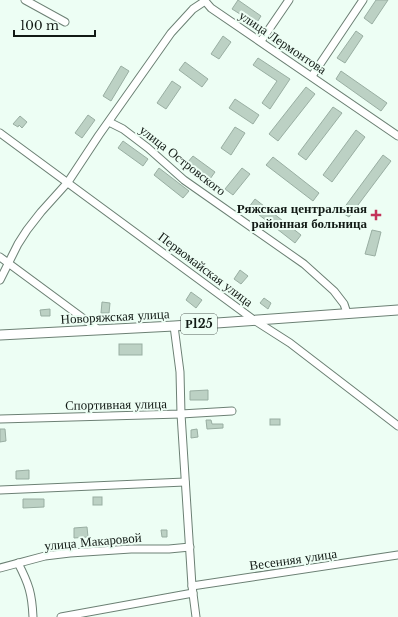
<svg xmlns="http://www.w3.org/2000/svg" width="398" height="617" viewBox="0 0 398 617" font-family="'Libre Baskerville',serif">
	<rect width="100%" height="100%" fill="#edfef4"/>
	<g fill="#bcd1c4" stroke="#99aea2">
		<path d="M238,0L261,16L256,24L232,9Z"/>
		<path d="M376,0H388L372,24L364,18Z"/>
		<path d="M356,31L363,36L345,63L337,58Z"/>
		<path d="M223,36L231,42L219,59L211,54Z"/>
		<path d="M258,58L290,79L270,109L262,103L277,81L253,65Z"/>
		<path d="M185,62L208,79L202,87L179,70Z"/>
		<path d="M121,66L129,71L111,101L103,96Z"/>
		<path d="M341,71L387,103L381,111L336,79Z"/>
		<path d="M172,81L181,87L166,109L157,103Z"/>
		<path d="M306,87L315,94L278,141L269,134Z"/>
		<path d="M235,99L259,115L253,124L229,108Z"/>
		<path d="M333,107L342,113L306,160L298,154Z"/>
		<path d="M88,115L95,120L82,138L75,133Z"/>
		<path d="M20,116L27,122L22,128L19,125L18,127L13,124Z"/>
		<path d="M235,127L245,133L231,155L221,148Z"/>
		<path d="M356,130L365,137L332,182L323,175Z"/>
		<path d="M123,141L148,159L143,166L118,148Z"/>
		<path d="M383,155L391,161L349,217L341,212Z"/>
		<path d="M193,156L215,172L210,179L187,163Z"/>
		<path d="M273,157L319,193L313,201L266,165Z"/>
		<path d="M159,168L189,191L183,198L154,175Z"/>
		<path d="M242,168L250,174L233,195L225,189Z"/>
		<path d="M255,199L301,235L295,243L249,207Z"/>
		<path d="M372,230L381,232L375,256L365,254Z"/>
		<path d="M240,270L248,276L241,284L234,279Z"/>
		<path d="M191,292L202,300L196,308L186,300Z"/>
		<path d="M264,298L271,303L268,309L260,303Z"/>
		<path d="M102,302L110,303L109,313H101Z"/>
		<path d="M50,309V316H41L40,310Z"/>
		<rect x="119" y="344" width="23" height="11"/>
		<path d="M208,390V400H190V391Z"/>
		<rect x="270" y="419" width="10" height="6"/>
		<path d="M206,420H211L212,424H223V428L207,429Z"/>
		<path d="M0,429H5L6,441L0,442Z"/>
		<path d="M197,429L198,437L191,438V430Z"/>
		<path d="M29,470V479H16V471Z"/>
		<rect x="93" y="497" width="9" height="8"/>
		<path d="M23,499H44V507L23,508Z"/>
		<path d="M87,527L88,537L74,538V528Z"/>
		<path d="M161,530H167V537H162Z"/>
	</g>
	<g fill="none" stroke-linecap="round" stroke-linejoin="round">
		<defs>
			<g id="minor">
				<path d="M25,0L65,22"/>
				<path d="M261,41L289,0"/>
				<path d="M312,76L363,0"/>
				<path d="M109,122L123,129L148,148L184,180L304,264L334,291L344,304L347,313"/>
				<path d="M0,133L254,320L290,343L398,426"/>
				<path d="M0,257L99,330"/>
				<path d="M0,280L18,244L27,230L41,212L68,182L99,135L171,33L193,9L205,1L211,8L398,136"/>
				<path d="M174,326L180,372L181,414L192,586L196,617"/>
				<path d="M0,419L181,414L232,411"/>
				<path d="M0,490L185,482"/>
				<path d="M18,563C29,584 32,594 33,617"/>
				<path d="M0,568L45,556L70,553L131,549H169L190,547"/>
				<path d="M192,586L398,555"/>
				<path d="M61,617L193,593"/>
			</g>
			<path id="major" d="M0,335L174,326L398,310"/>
		</defs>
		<use href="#minor" stroke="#6c8074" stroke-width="9"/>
		<use href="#major" stroke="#6c8074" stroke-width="11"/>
		<use href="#minor" stroke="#fff" stroke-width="7"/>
		<use href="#major" stroke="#fff" stroke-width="9"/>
	</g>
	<path fill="#c3335a" stroke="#edfef4" stroke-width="1.5" d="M374 209h4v4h4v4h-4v4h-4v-4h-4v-4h4z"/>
	<g text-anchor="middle" stroke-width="4" stroke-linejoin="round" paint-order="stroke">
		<rect fill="#edfef4" stroke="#545e58" stroke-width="1" x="181" y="314" width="36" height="20" rx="3"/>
		<g font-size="12" font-weight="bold" fill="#121a15">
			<text x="199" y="328">Р125</text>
		</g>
		<g font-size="13" fill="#121a15" stroke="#edfef4">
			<text transform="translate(283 42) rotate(34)" y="5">улица Лермонтова</text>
			<text transform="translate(183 160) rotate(38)" y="5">улица Островского</text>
			<text transform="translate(206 269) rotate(37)" y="5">Первомайская улица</text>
			<text transform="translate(115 316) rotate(-3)" y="5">Новоряжская улица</text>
			<text transform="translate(116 404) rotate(-1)" y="5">Спортивная улица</text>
			<text transform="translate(93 541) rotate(-5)" y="5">улица Макаровой</text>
			<text transform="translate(293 559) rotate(-8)" y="5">Весенняя улица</text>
		</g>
		<g font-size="13" font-weight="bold" fill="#121a15" stroke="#edfef4" text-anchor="end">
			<text x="367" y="213">Ряжская центральная<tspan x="367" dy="15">районная больница</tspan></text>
		</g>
	</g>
	<path d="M14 30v6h81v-6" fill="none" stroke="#121a15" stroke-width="2"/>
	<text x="20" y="30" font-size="12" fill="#121a15" stroke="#edfef4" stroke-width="3" paint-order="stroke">100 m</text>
</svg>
